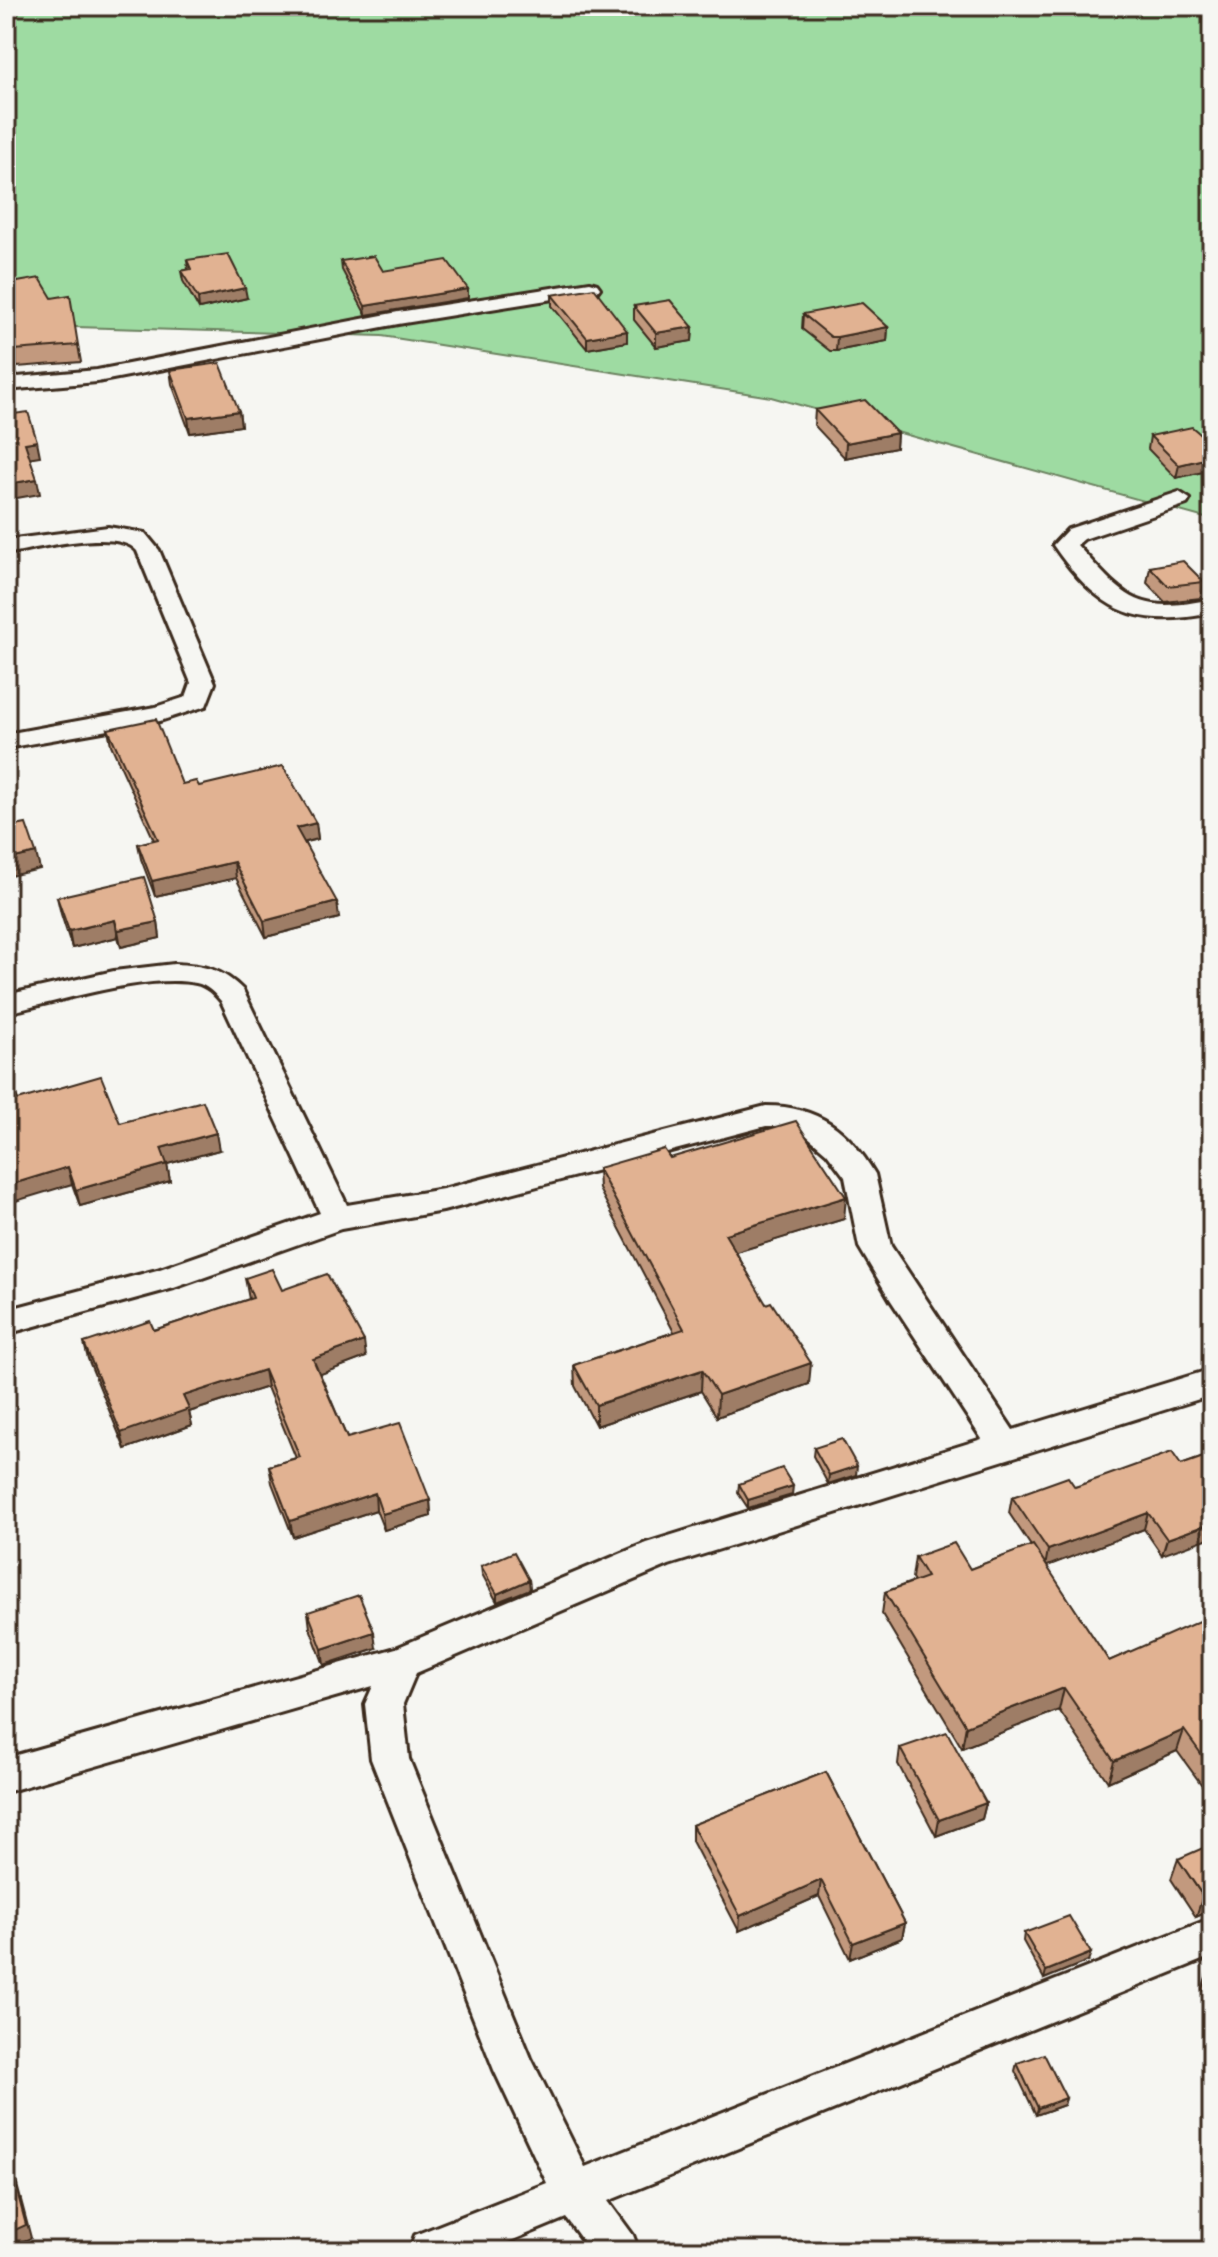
<svg xmlns="http://www.w3.org/2000/svg" width="1218" height="2257" viewBox="0 0 1218 2257" font-family="'Playpen Sans',sans-serif">
	<rect width="100%" height="100%" fill="#f6f6f2"/>
	<filter id="ink" filterUnits="userSpaceOnUse"><feTurbulence type="fractalNoise" baseFrequency=".0125" numOctaves="2"/><feDisplacementMap in="SourceGraphic" scale="16" xChannelSelector="R" yChannelSelector="G"/><feConvolveMatrix kernelMatrix="1 2 1 2 8 2 1 2 1" color-interpolation-filters="sRGB"/></filter>
	<g filter="url(#ink)">
		<path fill="#9edba2" stroke="#6c8260" stroke-width="2" d="M6,6H1212V520L771,397L382,336L6,325Z"/>
		<g fill="none" stroke-linecap="round" stroke-linejoin="round">
			<defs>
				<g id="minor">
					<path d="M590,282L597,284L600,288L597,292L398,324L97,382L6,390V378L97,370L398,312Z"/>
					<path d="M1179,492L1190,499L1187,504L1084,539L1077,545C1127,599 1136,615 1212,599V613C1134,629 1098,610 1053,545L1068,529Z"/>
					<path d="M108,527L145,533L159,550L215,683L206,706L160,721L6,748V734L155,707L186,697L191,683L137,551C118,527 34,549 6,554V540Z"/>
					<path d="M174,964C203,965 223,969 243,990L347,1205L443,1189L766,1106C818,1106 849,1130 875,1174L891,1246L1013,1430L1212,1369V1395L669,1565L416,1673L403,1704L409,1759L531,2058L585,2167L1212,1918V1956L608,2201L633,2235L639,2251H590L566,2218L486,2251H409L415,2235L547,2183L494,2070L371,1759L365,1704L373,1686L6,1792V1758L396,1648L646,1543L982,1439L890,1299L859,1247L845,1177L827,1153L806,1135L788,1126H766L443,1211L341,1229L174,1288L6,1334V1310L157,1270L320,1213L221,1001C214,993 207,985 196,983C146,973 58,1002 6,1013V995L114,971Z"/>
				</g>
			</defs>
			<use href="#minor" stroke="#3b2a1e" stroke-width="6"/>
			<use href="#minor" fill="#f6f6f2" fill-rule="evenodd"/>
		</g>
		<g fill="#c2997e" stroke="#3b2a1e" stroke-width="2">
			<path d="M187,260L247,298L199,309L183,281L181,271L188,270Z"/>
			<path d="M341,261L383,271L468,298L366,315L342,270Z"/>
			<path d="M6,273L7,284L78,345L81,362L17,367L6,346Z"/>
			<path d="M552,295L627,331V342L587,349L552,306Z"/>
			<path d="M634,306L693,327L692,341L656,347L634,320Z"/>
			<path d="M803,314L888,327L887,341L836,351H830L802,329Z"/>
			<path d="M170,370L239,411L241,426L190,433L172,384Z"/>
			<path d="M815,410L897,433L896,448L845,458L814,425Z"/>
			<path d="M1150,436L1212,457V470L1176,478L1148,449Z"/>
			<path d="M1150,567L1204,582L1201,598L1165,602L1147,583Z"/>
			<path d="M108,729L182,784L199,786L316,823L318,839L304,842L339,918L266,937L236,878L155,896L141,859L138,844L154,840L111,745Z"/>
			<path d="M57,897L158,922L160,938L121,947L118,937L72,948L61,914Z"/>
			<path d="M18,1100L120,1123L219,1150L167,1164L170,1181L80,1206L72,1184Z"/>
			<path d="M670,1158L844,1219L736,1252L809,1384L717,1417L701,1391L596,1426L575,1386L574,1365L674,1332L599,1189L598,1168Z"/>
			<path d="M245,1278L282,1290L366,1357L320,1374L347,1438L430,1500L431,1516L384,1530L376,1510L293,1537L272,1483L269,1466L296,1458L267,1387L189,1412L192,1425L125,1449L88,1359L84,1343L154,1330L249,1299Z"/>
			<path d="M814,1448L856,1475L828,1484L813,1456Z"/>
			<path d="M1212,1454L1162,1555L1144,1529L1046,1566L1109,1661L1212,1618V1799L1177,1751L1108,1782L1059,1710L962,1748L882,1614L885,1592L914,1581L912,1578L915,1557L970,1569L1031,1546L1009,1513L1012,1497L1075,1487L1181,1465Z"/>
			<path d="M739,1484L792,1495L748,1508L738,1493Z"/>
			<path d="M481,1566L529,1580L530,1589L497,1602L482,1574Z"/>
			<path d="M308,1612L376,1648L324,1665L310,1628Z"/>
			<path d="M900,1748L986,1803L982,1819L936,1836L898,1764Z"/>
			<path d="M826,1772L905,1923L902,1938L850,1959L819,1896L739,1931L692,1841V1825Z"/>
			<path d="M1178,1859L1212,1910L1196,1917L1171,1879Z"/>
			<path d="M1024,1933L1088,1961L1044,1979L1023,1941Z"/>
			<path d="M1212,1972V2005L1202,1989L1207,1974Z"/>
			<path d="M1017,2063L1066,2098L1064,2105L1036,2115L1015,2071Z"/>
		</g>
		<g fill="#9e7d66" stroke="#3b2a1e" stroke-width="2">
			<path d="M245,288L247,298L199,309L198,298Z"/>
			<path d="M468,289V298L366,315L365,306Z"/>
			<path d="M693,327L692,341L656,347V333Z"/>
			<path d="M888,327L887,341L836,351L837,337Z"/>
			<path d="M627,331V342L587,349V338Z"/>
			<path d="M239,411L241,426L190,433L188,418Z"/>
			<path d="M897,433L896,448L845,458L846,443Z"/>
			<path d="M37,441L40,456L27,458L25,443Z"/>
			<path d="M1212,457V470L1176,478L1179,465Z"/>
			<path d="M37,479L40,494L11,499L8,484Z"/>
			<path d="M316,823L318,839L298,844L296,828Z"/>
			<path d="M36,853L40,869L6,877V860Z"/>
			<path d="M234,862L236,878L155,896L152,881Z"/>
			<path d="M337,902L339,918L266,937L264,921Z"/>
			<path d="M115,920L118,937L72,948L69,931Z"/>
			<path d="M158,922L160,938L121,947L118,930Z"/>
			<path d="M216,1133L219,1150L164,1165L161,1148Z"/>
			<path d="M167,1164L170,1181L80,1206L76,1190Z"/>
			<path d="M68,1167L72,1184L6,1204V1186Z"/>
			<path d="M846,1197L844,1219L724,1256L725,1234Z"/>
			<path d="M364,1341L366,1357L316,1376L313,1359Z"/>
			<path d="M811,1363L809,1384L717,1417L718,1395Z"/>
			<path d="M264,1370L267,1387L189,1412L192,1425L125,1449L121,1433L183,1396Z"/>
			<path d="M702,1370L701,1391L596,1426V1405Z"/>
			<path d="M857,1466L856,1475L828,1484L829,1475Z"/>
			<path d="M793,1486L792,1495L748,1508V1500Z"/>
			<path d="M375,1493L376,1510L293,1537L290,1521Z"/>
			<path d="M430,1500L431,1516L384,1530L382,1514Z"/>
			<path d="M1148,1513L1144,1529L1045,1567L1048,1550Z"/>
			<path d="M1212,1523V1537L1162,1555L1167,1539Z"/>
			<path d="M529,1580L530,1589L497,1602V1594Z"/>
			<path d="M374,1632L376,1648L324,1665L322,1649Z"/>
			<path d="M1064,1688L1059,1710L962,1748L966,1726Z"/>
			<path d="M1184,1730L1177,1751L1108,1782L1114,1761Z"/>
			<path d="M986,1803L982,1819L936,1836L939,1820Z"/>
			<path d="M821,1880L819,1896L739,1931L740,1916Z"/>
			<path d="M1212,1892V1910L1196,1917L1203,1896Z"/>
			<path d="M905,1923L902,1938L850,1959L853,1943Z"/>
			<path d="M1091,1953L1088,1961L1044,1979L1046,1971Z"/>
			<path d="M1066,2098L1064,2105L1036,2115L1038,2108Z"/>
			<path d="M6,2143L31,2238L6,2249Z"/>
		</g>
		<g fill="#e1b292" stroke="#3b2a1e" stroke-width="2">
			<path d="M228,254L245,288L198,298L181,271L191,269L187,260Z"/>
			<path d="M374,256L383,271L447,260L468,289L365,306L341,261Z"/>
			<path d="M40,278L52,298L70,295L78,345L14,350L6,335V283V284Z"/>
			<path d="M594,288L627,331L587,338L552,295Z"/>
			<path d="M670,300L693,327L656,333L634,306Z"/>
			<path d="M862,303L888,327L837,337H831L803,314Z"/>
			<path d="M220,363L239,411L188,418L170,370Z"/>
			<path d="M6,391L14,414L28,412L37,441L25,443L37,479L8,484L6,477Z"/>
			<path d="M865,400L897,433L846,443L815,410Z"/>
			<path d="M1192,427L1212,444V457L1179,465L1150,436Z"/>
			<path d="M1183,561L1204,582L1168,586L1150,567Z"/>
			<path d="M156,719L182,784L196,781L199,786L283,766L316,823L296,828L337,902L264,921L234,862L152,881L138,844L158,839L108,729Z"/>
			<path d="M26,824L36,853L6,860V828Z"/>
			<path d="M144,877L158,922L118,930L115,920L69,931L57,897Z"/>
			<path d="M101,1076L120,1123L203,1101L216,1133L161,1148L167,1164L76,1190L68,1167L6,1186V1091L14,1089L18,1100Z"/>
			<path d="M796,1121L846,1197L725,1234L766,1304L771,1302L811,1363L718,1395L702,1370L596,1405L574,1365L684,1329L598,1168L664,1149L670,1158Z"/>
			<path d="M272,1269L282,1290L327,1274L364,1341L313,1359L347,1438L400,1423L430,1500L382,1514L375,1493L290,1521L269,1466L300,1457L264,1370L183,1396L189,1409L121,1433L84,1343L150,1321L154,1330L253,1298L245,1278Z"/>
			<path d="M842,1439L857,1466L829,1475L814,1448Z"/>
			<path d="M1172,1452L1181,1465L1212,1454V1523L1167,1539L1148,1513L1048,1550L1012,1497L1068,1477L1075,1487Z"/>
			<path d="M782,1468L793,1486L748,1500L739,1484Z"/>
			<path d="M954,1543L970,1569L1033,1545L1109,1661L1211,1616L1212,1618V1769L1184,1730L1114,1761L1064,1688L966,1726L885,1592L927,1577L915,1557Z"/>
			<path d="M514,1552L529,1580L497,1594L481,1566Z"/>
			<path d="M359,1595L374,1632L322,1649L308,1612Z"/>
			<path d="M947,1732L986,1803L939,1820L900,1748Z"/>
			<path d="M826,1772L905,1923L853,1943L821,1880L740,1916L692,1825Z"/>
			<path d="M1212,1844V1892L1203,1896L1178,1859Z"/>
			<path d="M1069,1916L1091,1953L1046,1971L1024,1933Z"/>
			<path d="M1212,1972V1982L1207,1974Z"/>
			<path d="M1044,2054L1066,2098L1038,2108L1017,2063Z"/>
			<path d="M6,2150L26,2225L6,2234Z"/>
		</g>
	</g>
	<rect width="1218" height="2257" fill="none" stroke="#f6f6f2" stroke-width="32"/>
	<rect x="16" y="16" width="1186" height="2225" fill="none" stroke="#3b2a1e" stroke-width="3" filter="url(#ink)"/>
</svg>
